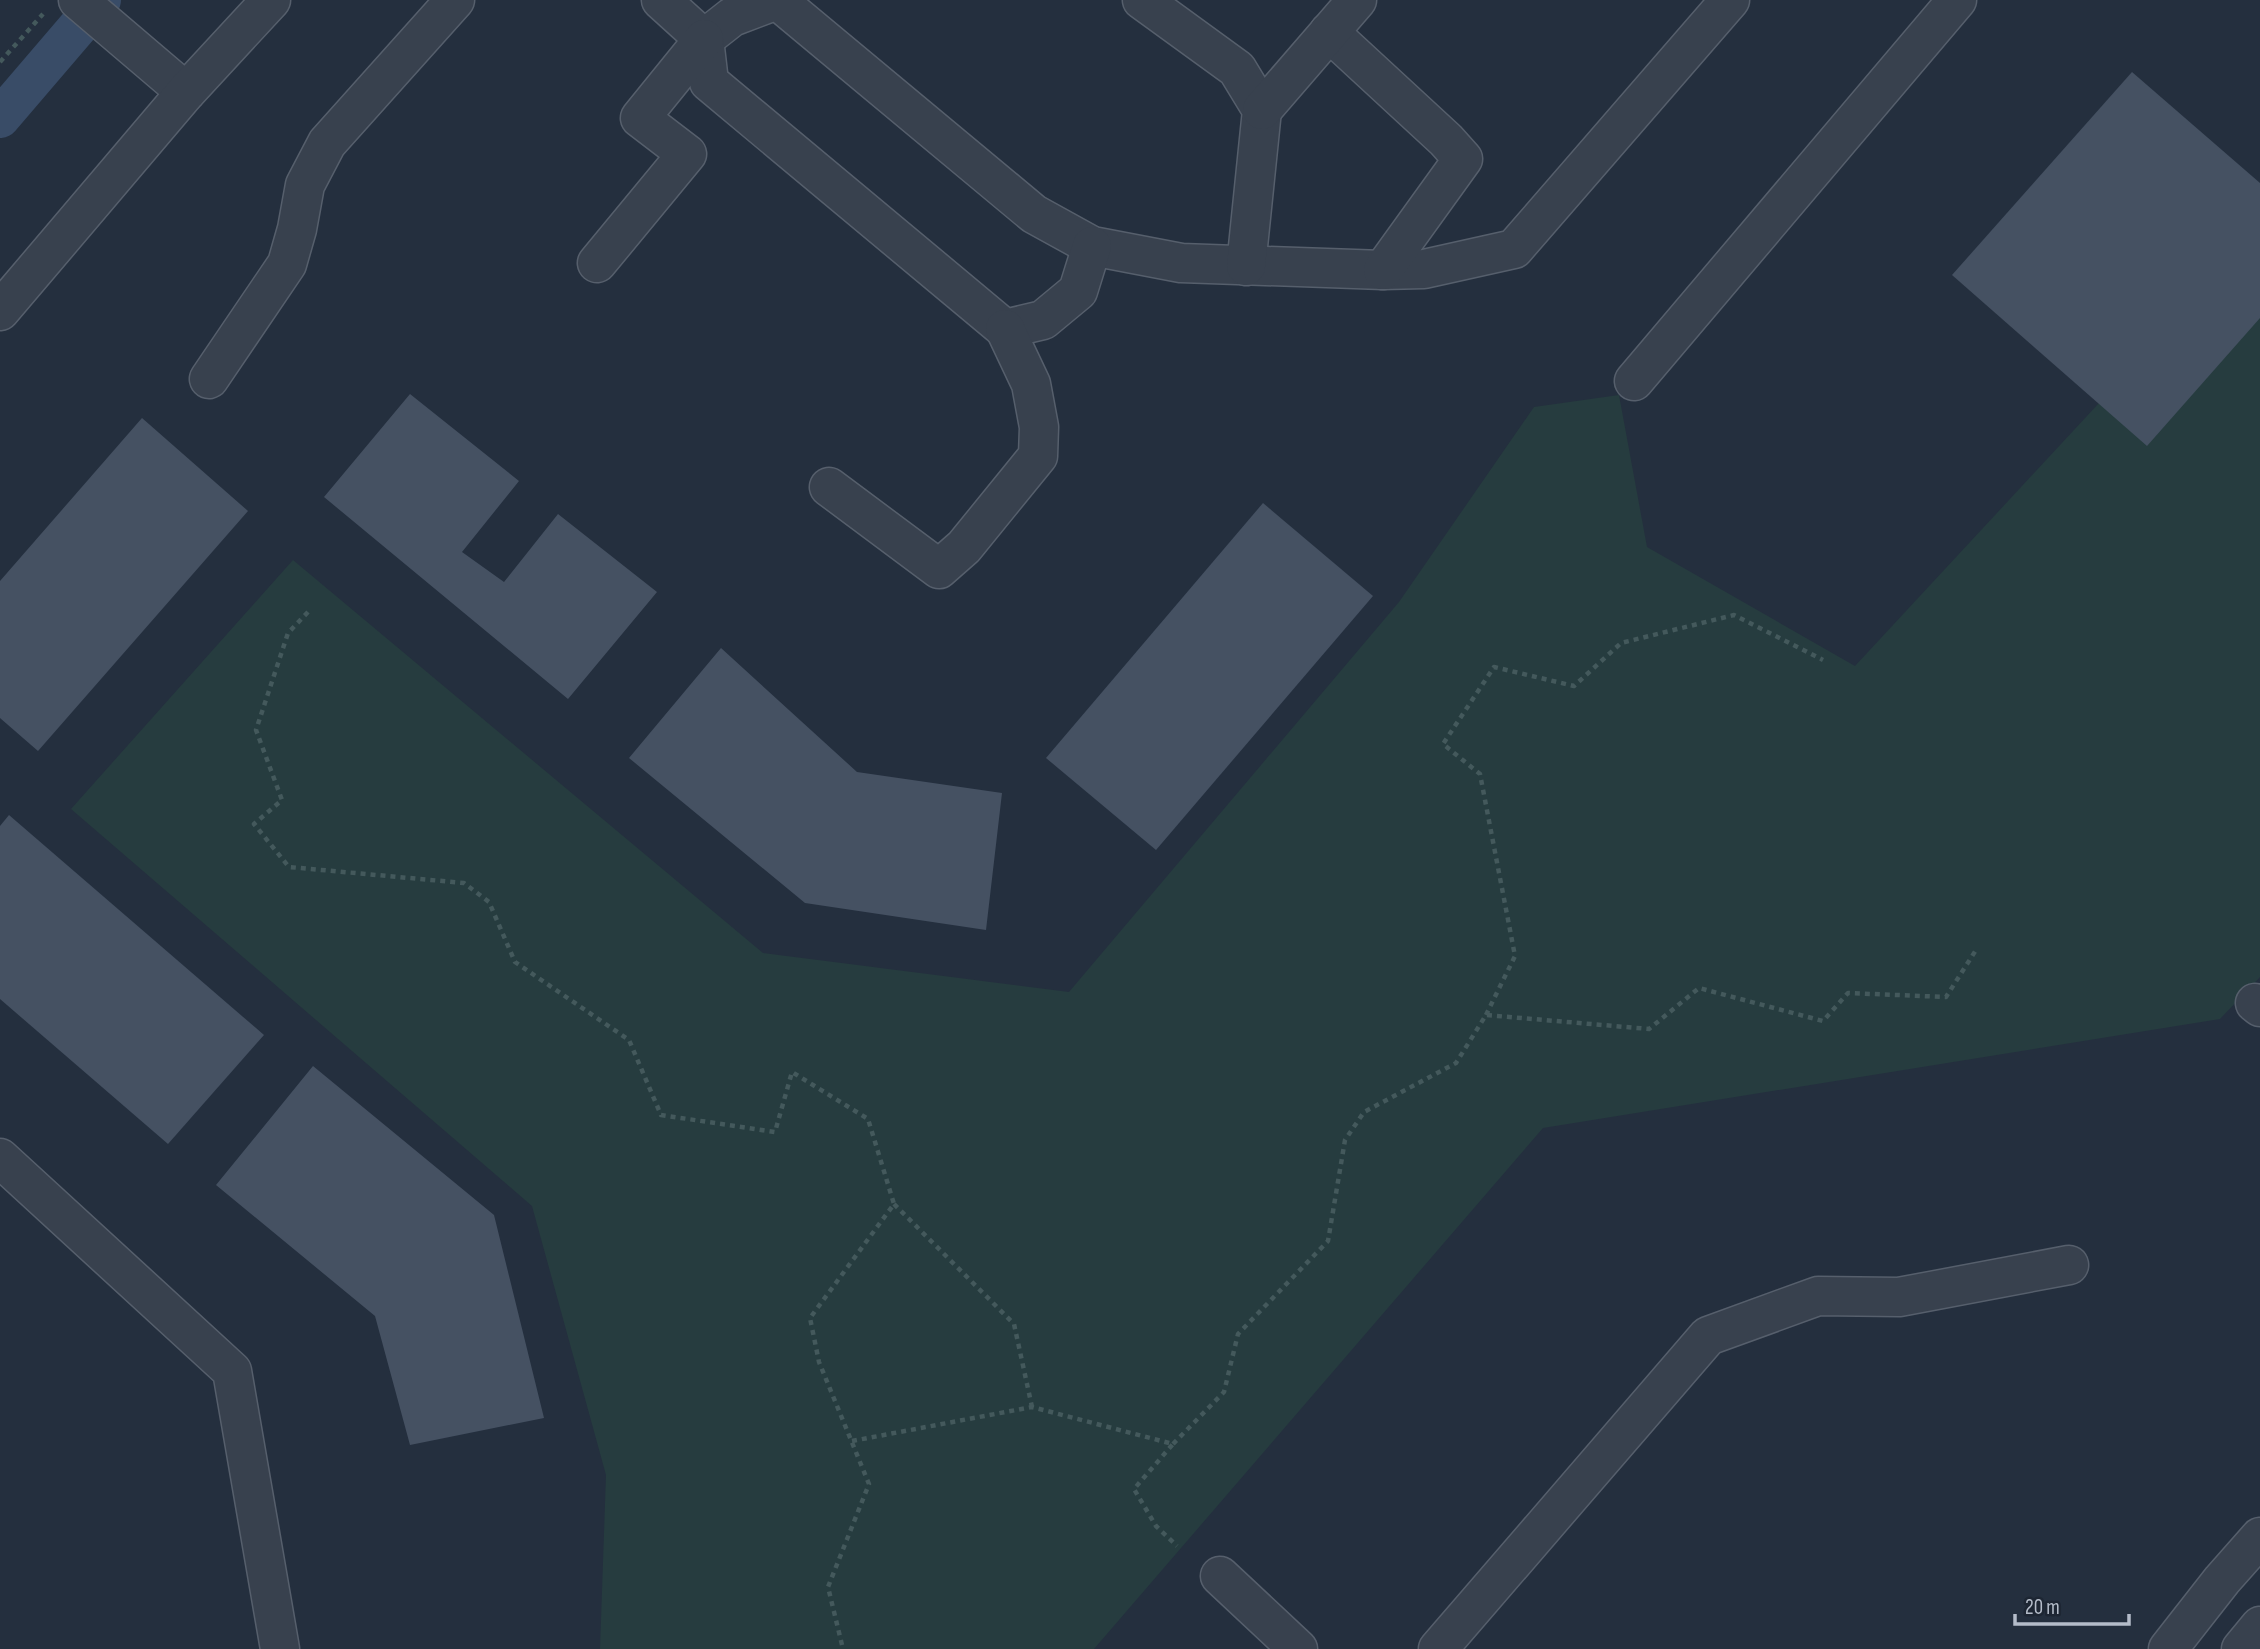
<svg xmlns="http://www.w3.org/2000/svg" width="2260" height="1649" viewBox="0 0 2260 1649" font-family="'Sofia Sans Condensed',sans-serif">
	<rect width="100%" height="100%" fill="#242f3e"/>
	<path fill="#263c3f" d="M2215,278L2260,314V977L2220,1019L1543,1128L1094,1649H600L606,1475L532,1206L71,809L293,560L763,953L1069,992L1399,602L1534,407L1619,395L1647,547L1855,666Z"/>
	<g fill="none" stroke-linecap="round" stroke-linejoin="round">
		<path stroke="#394c67" stroke-width="40" d="M0,118L101,0"/>
	</g>
	<g fill="#455162">
		<path d="M2132,72L2260,183V318L2147,446L1952,275Z"/>
		<path d="M410,394L519,481L462,552L504,582L558,514L657,592L568,699L324,497Z"/>
		<path d="M142,418L248,511L38,751L0,718V581Z"/>
		<path d="M1263,503L1373,596L1156,850L1046,758Z"/>
		<path d="M721,648L857,772L1002,793L986,930L805,903L629,758Z"/>
		<path d="M9,815L264,1035L168,1144L0,999V826Z"/>
		<path d="M313,1066L494,1215L544,1418L410,1445L375,1316L216,1185Z"/>
	</g>
	<g fill="none" stroke-linecap="round" stroke-linejoin="round">
		<defs>
			<g id="minor">
				<path d="M78,0L186,92"/>
				<path d="M661,0L704,39L732,17L777,0L1034,214L1092,246L1181,263L1383,270L1424,269L1514,249L1730,0"/>
				<path d="M1142,0L1237,69L1262,110L1246,266"/>
				<path d="M1329,32L1446,140L1463,159L1383,270"/>
				<path d="M704,39L709,82L1005,329L1043,320L1078,291L1092,246"/>
				<path d="M1262,110L1357,0"/>
				<path d="M597,263L687,154L640,118L704,39"/>
				<path d="M0,311L186,92L271,0"/>
				<path d="M209,379L287,264L297,229L305,185L327,143L455,0"/>
				<path d="M1634,381L1957,0"/>
				<path d="M829,487L939,569L964,547L1038,456L1039,427L1031,384L1005,329"/>
				<path d="M2255,1003L2260,1007"/>
				<path d="M0,1158L232,1371L280,1649"/>
				<path d="M1220,1576L1298,1649"/>
				<path d="M1438,1649L1708,1336L1818,1296L1899,1297L2069,1265"/>
				<path d="M2168,1649L2222,1580L2260,1537"/>
				<path d="M2241,1649L2260,1626"/>
			</g>
		</defs>
		<use href="#minor" stroke="#565f6c" stroke-width="41"/>
		<g stroke="#44595c" stroke-width="4.5" stroke-dasharray="5 5" stroke-linecap="butt">
			<path d="M0,62L43,14"/>
			<path d="M308,612L288,633L256,730L282,800L254,824L289,867L464,883L489,902L515,962L629,1040L661,1115L775,1132L792,1072L868,1119L894,1204L810,1318L819,1362L869,1484L828,1587L843,1649"/>
			<path d="M1486,1015L1515,956L1480,774L1443,744L1494,667L1574,686L1621,643L1734,615L1823,660"/>
			<path d="M894,1204L1014,1324L1032,1407"/>
			<path d="M852,1441L1032,1407L1173,1444L1134,1489L1156,1526L1177,1546"/>
			<path d="M1173,1444L1224,1392L1238,1334L1328,1241L1345,1140L1364,1112L1456,1063L1486,1015L1649,1029L1699,988L1823,1021L1848,993L1946,997L1976,950"/>
		</g>
		<use href="#minor" stroke="#38414e" stroke-width="38"/>
	</g>
	<path d="M2015 1614v10h114v-10" fill="none" stroke="#b4bcc9" stroke-width="3.5"/>
	<text x="2025" y="1614" font-size="21" fill="#b4bcc9" stroke="#1d2633" stroke-width="5" paint-order="stroke">20 m</text>
</svg>
